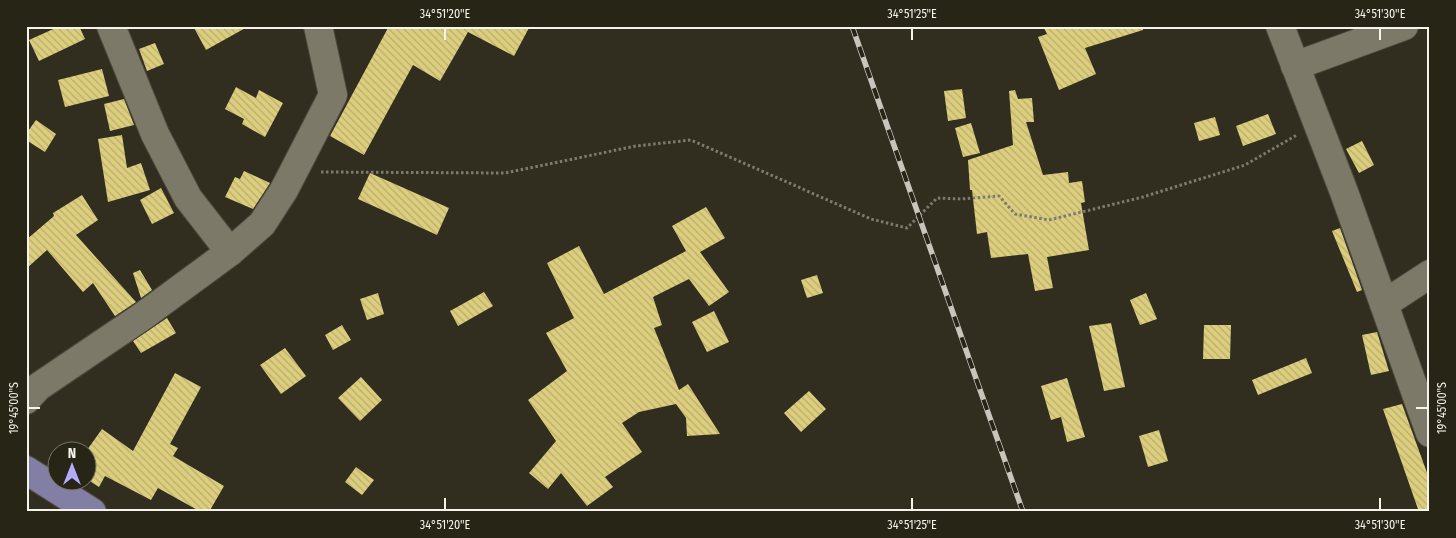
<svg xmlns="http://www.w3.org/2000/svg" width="1456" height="538" viewBox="0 0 1456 538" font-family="'Fira Sans Condensed',sans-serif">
	<defs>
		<pattern id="building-back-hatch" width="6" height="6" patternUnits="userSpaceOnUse" patternTransform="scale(1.25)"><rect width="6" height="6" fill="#dcce7d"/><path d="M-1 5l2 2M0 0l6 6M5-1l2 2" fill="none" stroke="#b8ad6f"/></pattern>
	</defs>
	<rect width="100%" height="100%" fill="#312e20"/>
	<g fill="url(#building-back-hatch)">
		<path d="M60,26H79L85,39L39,61L29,40Z"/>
		<path d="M193,26H249L206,50Z"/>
		<path d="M389,26H530L514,56L468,32L440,81L413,65L364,155L330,136Z"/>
		<path d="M1043,26H1143V30L1085,48L1096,74L1059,90L1038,37L1047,34Z"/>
		<path d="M155,43L164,64L147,71L139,49Z"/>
		<path d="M102,69L109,96L65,107L58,80Z"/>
		<path d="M236,87L256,98L259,90L283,103L265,137L242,124L244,119L225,109Z"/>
		<path d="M962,89L966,118L948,121L944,91Z"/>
		<path d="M1015,90L1018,99L1032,98L1034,122H1026L1043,175L1068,172L1069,183L1082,181L1085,202L1081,203L1089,250L1047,257L1053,288L1035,291L1028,254L991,258L987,232L977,234L972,190H970L968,160L1013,145L1009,91Z"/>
		<path d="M124,99L134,125L110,131L104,104Z"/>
		<path d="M1268,114L1276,134L1243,146L1236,126Z"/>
		<path d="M1215,117L1220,135L1199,141L1194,123Z"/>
		<path d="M36,120L56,134L45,152L26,140V134Z"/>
		<path d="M971,123L980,153L963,157L955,128Z"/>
		<path d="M122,135L127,168L141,163L150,190L108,202L98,139Z"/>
		<path d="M1362,141L1374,165L1359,173L1346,149Z"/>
		<path d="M244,171L270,183L253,209L225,197L235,177L240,179Z"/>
		<path d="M370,173L449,208L437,235L358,199Z"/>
		<path d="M161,188L174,213L152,224L140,200Z"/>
		<path d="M82,195L98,220L76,235L136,302L115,316L93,283L83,292L47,250L26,269V240L54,216L53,213Z"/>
		<path d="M706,207L725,238L700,252L729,292L709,306L689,279L653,297L662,325L654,328L679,390L688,384L720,434L687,436L686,418L676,404L639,412L622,423L642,452L605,477L613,487L587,506L561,473L548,489L529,473L556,441L528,400L567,371L546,333L574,318L547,263L579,246L604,294L686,251L672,226Z"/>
		<path d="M1340,228L1362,290L1357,292L1332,231Z"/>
		<path d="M140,270L152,290L141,298L133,273Z"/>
		<path d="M817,275L823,293L807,298L801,280Z"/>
		<path d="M484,292L493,306L458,326L450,311Z"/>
		<path d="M378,293L384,314L367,320L360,299Z"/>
		<path d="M1146,293L1157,319L1140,325L1130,300Z"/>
		<path d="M714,311L729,342L707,352L692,322Z"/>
		<path d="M167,318L176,333L141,353L133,341Z"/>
		<path d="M1111,323L1125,387L1104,391L1089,326Z"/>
		<path d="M342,325L351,340L333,350L325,335Z"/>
		<path d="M1204,325H1231L1230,359H1203Z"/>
		<path d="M1377,332L1389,371L1371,375L1362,335Z"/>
		<path d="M285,348L306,376L281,394L260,365Z"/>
		<path d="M1306,358L1312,373L1258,395L1252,380Z"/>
		<path d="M175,373L201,387L170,444L178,448L173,456L224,486L209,512H201L158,488L151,500L105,476L99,487L88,480L87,450L102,429L133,451Z"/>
		<path d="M361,377L382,400L360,421L338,398Z"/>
		<path d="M1067,378L1085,437L1067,442L1061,417L1051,420L1041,386Z"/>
		<path d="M809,391L826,409L801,432L784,413Z"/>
		<path d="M1402,404L1430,481V512H1419L1383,409Z"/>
		<path d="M1159,430L1168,461L1148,467L1139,436Z"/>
		<path d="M356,467L374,480L362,495L345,482Z"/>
	</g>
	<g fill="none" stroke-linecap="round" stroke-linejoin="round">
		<defs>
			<g id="minor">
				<path d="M111,26L155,134L188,198L230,252"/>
				<path d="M1280,26L1344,192L1430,433"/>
				<path d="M1295,66L1404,26"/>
				<path d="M1384,304L1430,274"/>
				<path d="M26,400L38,387L143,316L230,252L262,224L284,190L333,95L318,26"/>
			</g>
			<path id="major" d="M26,470L92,512"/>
		</defs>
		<use href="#minor" stroke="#4e4b3f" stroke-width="30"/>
		<use href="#major" stroke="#4e4b3f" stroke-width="30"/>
		<path stroke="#7d7a6e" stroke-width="3" stroke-dasharray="2.5 2.5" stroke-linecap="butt" d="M321,172L505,173L636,146L691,140L871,219L907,228L937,198L961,199L999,196L1015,214L1049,220L1143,197L1245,165L1297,135"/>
		<use href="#minor" stroke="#7c7969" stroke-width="28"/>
		<use href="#major" stroke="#837ea4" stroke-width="28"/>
		<defs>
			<path id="rail" d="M852,26L1023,512"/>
		</defs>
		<use href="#rail" stroke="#c8c6bc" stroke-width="5.5"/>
		<use href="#rail" stroke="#272516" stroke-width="4" stroke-dasharray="11" stroke-linecap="butt"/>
	</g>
	<path fill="none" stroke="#f5f3ea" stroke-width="2" d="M445,28V40M912,28V40M1380,28V40M28,408H40M1416,408H1428M445,498V510M912,498V510M1380,498V510"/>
	<rect width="1456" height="538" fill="none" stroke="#272516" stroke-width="55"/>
	<g transform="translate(72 466)"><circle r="24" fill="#272516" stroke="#79776b"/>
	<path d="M0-4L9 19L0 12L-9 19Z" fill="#b1adfa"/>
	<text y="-8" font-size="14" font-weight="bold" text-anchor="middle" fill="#f5f3ea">N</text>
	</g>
	<rect x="28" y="28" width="1400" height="482" fill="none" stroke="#f5f3ea" stroke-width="2"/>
	<g font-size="12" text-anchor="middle" fill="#f5f3ea">
		<text x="445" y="18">34°51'20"E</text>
		<text x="912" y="18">34°51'25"E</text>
		<text x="1380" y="18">34°51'30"E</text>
		<text transform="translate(14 408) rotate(-90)" y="4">19°45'00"S</text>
		<text transform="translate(1442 408) rotate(-90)" y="4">19°45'00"S</text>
		<text x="445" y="529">34°51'20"E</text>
		<text x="912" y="529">34°51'25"E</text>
		<text x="1380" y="529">34°51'30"E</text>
	</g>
</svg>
